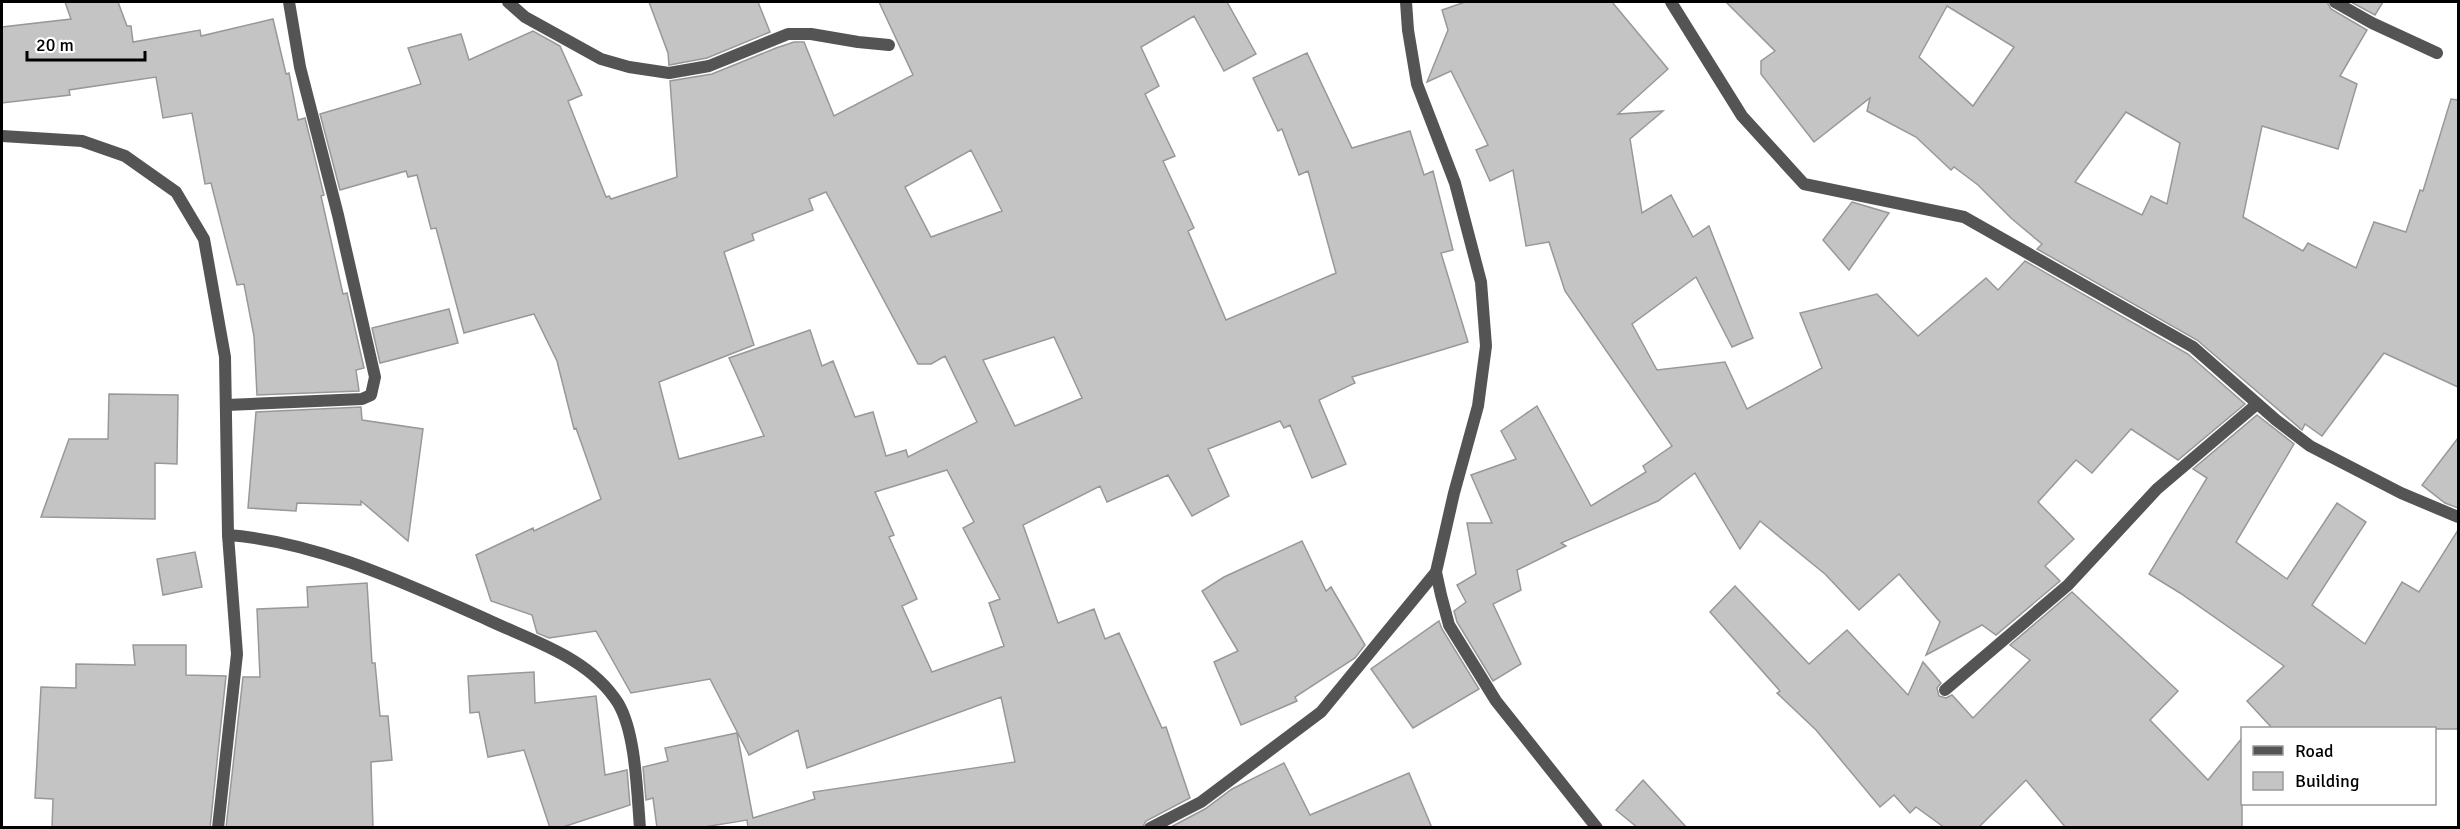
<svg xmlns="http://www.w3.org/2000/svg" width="2460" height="829" viewBox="0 0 2460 829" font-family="Signika,sans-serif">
	<rect width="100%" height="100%" fill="#fff"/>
	<g fill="#c4c4c4" stroke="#989898" stroke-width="1.5" fill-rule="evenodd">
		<path d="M65,2H118L127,26H131L133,42L200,30L201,36L273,19L286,74L289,73L298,120L305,118L324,195L321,196L343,294L347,293L364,368L356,370L359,391L257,395L254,336L244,284L237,285L211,183L205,184L192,113L163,118L156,77L69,90L70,95L2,103V27L71,19Z"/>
		<path d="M649,2H758L770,32L707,58L669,65L668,53Z"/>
		<path d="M879,2H1227L1256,54L1224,71L1194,16L1141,47L1159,86L1145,94L1175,156L1163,161L1194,228L1188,231L1226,320L1336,273L1308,171L1299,175L1282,129L1278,131L1253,78L1307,53L1352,148L1410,131L1424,175L1433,171L1453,250L1441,253L1468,342L1352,377L1355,383L1319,400L1346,464L1312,478L1290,425L1284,428L1280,421L1208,449L1229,496L1192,516L1168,475L1107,502L1100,486L1023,525L1058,623L1094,609L1105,639L1119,633L1162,728L1166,727L1190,798L1146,821L1142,828H748L747,820L698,828H657L653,798L646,800L643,767L668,761L665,748L737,733L753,818L815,799L813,792L1015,762L1001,697L807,768L798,730L749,755L710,679L631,693L596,631L549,638L537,633L532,615L491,601L476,555L533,528L534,531L601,499L576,428L574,429L557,361L534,314L464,333L436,228L431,229L417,175L408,177L406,171L340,190L320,114L421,84L408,48L461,34L469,60L533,31L560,46L582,95L568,101L606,197L609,196L611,199L677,177L670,81L712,74L776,48L794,42H804L834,116L913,75ZM971,150L1002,211L931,237L905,187ZM826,192L918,364H931L945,356L977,422L908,457L906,450L886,456L873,412L855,417L833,361L822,366L810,330L729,358L764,436L679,459L659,382L754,345L724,252L754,240L752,234L813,210L809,199ZM1054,337L1082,398L1015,426L983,360ZM947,470L974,522L963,528L1000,599L989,603L1004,646L932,672L902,606L917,599L889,537L894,535L875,492Z"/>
		<path d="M1465,2H1612L1668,69L1618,114L1663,111L1630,139L1642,213L1671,195L1693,237L1709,226L1753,338L1732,347L1696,277L1632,324L1657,370L1725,362L1747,409L1822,368L1800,313L1877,294L1918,336L1986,278L1998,290L2025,261L2188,354L2245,404L2178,460L2131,429L2092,473L2076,460L2038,502L2074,539L2045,566L2060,581L1996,635L1982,625L1926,655L1940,622L1899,574L1859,610L1825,574L1760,521L1740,549L1695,473L1658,501L1561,543L1566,546L1517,570L1521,590L1493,604L1521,664L1493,681L1457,622L1454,611L1466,602L1457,585L1476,574L1467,523H1492L1471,475L1516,459L1501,431L1537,406L1591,506L1646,472L1643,466L1672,446L1565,291L1549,242L1526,246L1513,170L1490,181L1476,150L1488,145L1451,71L1427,82L1448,30L1442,10Z"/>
		<path d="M1726,2H2327L2331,9L2367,30L2340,76L2357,84L2338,149L2262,126L2243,217L2303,251L2308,243L2356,268L2374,222L2406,232L2420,190L2423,191L2451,99L2458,100V387L2384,353L2322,436L2305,424L2302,430L2197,340L2037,249L2042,244L2012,219L1978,185L1954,167L1951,170L1916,137L1867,111L1870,98L1814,142L1761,74V61L1775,51ZM1947,6L2014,47L1973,106L1919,57ZM2126,112L2180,143L2167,204L2151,196L2142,215L2075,182Z"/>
		<path d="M2351,2H2383L2375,15Z"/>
		<path d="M1852,202L1889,213L1849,270L1823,240Z"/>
		<path d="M449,309L458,343L380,363L372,328Z"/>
		<path d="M109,394L178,395L177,464L155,463V519L41,517L69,439H108Z"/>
		<path d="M361,407L362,420L423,429L408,541L361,501V505L297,503L296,511L248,508L256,412Z"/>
		<path d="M2257,415L2294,444L2236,542L2287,579L2337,503L2366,522L2312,605L2365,644L2402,582L2419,592L2458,530V729H2273L2247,701L2284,666L2180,593L2149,574L2207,478L2193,469Z"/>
		<path d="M2458,438V508L2445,503L2422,485Z"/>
		<path d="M1302,541L1326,591L1331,587L1365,645L1355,658L1295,697L1297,701L1241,725L1214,662L1238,651L1202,591L1224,577Z"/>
		<path d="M195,552L202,587L163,595L157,559Z"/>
		<path d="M367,583L372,663H375L380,716H388L392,760L371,762L373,828H226L243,677H260L257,609L308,607L307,587Z"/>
		<path d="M1735,586L1809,664L1847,630L1908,695L1923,662L1941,683L1937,688L1939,696L1946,698L1952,695L1973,718L2030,660L2010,645L2072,592L2178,691L2150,720L2208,780L2242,738V828H2066L2026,780L1978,828H1945L1916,807L1910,813L1894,795L1880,807L1816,730L1777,693L1780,691L1710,612Z"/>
		<path d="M1439,621L1442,629L1479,689L1413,728L1371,669Z"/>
		<path d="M133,645H186V675L226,676L210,828H52L53,799L35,798L41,687L76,688V664L135,665Z"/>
		<path d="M534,672L535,703L596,696L605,775L627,770L630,805L560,828H550L524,750L488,757L479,712L470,713L468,676Z"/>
		<path d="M1284,763L1310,815L1409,773L1432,828H1169L1205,809L1232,789Z"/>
		<path d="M1643,780L1687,828H1638L1616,810Z"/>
	</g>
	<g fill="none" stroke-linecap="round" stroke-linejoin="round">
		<g stroke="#545454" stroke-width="12">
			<path d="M508,2L525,17L601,59L629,67L669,73L709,66L788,34H811L858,42L889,45"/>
			<path d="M1406,2L1408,30L1417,84L1455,183L1481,282L1486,346L1478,406L1454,493L1436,572L1441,595L1449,625L1496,701L1597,828"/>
			<path d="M1671,2L1742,116L1804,184L1964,217L2193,347L2276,420L2310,446L2401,493L2458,517"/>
			<path d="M2335,2L2372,23L2437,53"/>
			<path d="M2,136L82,141L125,156L176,192L204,239L225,357L228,535L237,654L218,828"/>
			<path d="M227,405L362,399L371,395L375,377L338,215L300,67L289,2"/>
			<path d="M228,535C319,542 404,583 486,619C532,641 589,657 618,703C636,733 637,793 640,828"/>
			<path d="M1945,690L2068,585L2157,489L2257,404"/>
			<path d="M1150,828L1201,802L1321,712L1436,572"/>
		</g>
	</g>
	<rect width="2460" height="829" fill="none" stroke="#000000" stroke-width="6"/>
	<rect x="2241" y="727" width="195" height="78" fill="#ffffff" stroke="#999999" stroke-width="1.5"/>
	<rect x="2253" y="746" width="30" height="9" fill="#545454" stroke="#999999" stroke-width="1.5"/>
	<text x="2295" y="757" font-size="18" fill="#000000">Road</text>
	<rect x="2253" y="772" width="30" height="18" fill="#c4c4c4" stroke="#999999" stroke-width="1.5"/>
	<text x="2295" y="787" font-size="18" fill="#000000">Building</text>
	<path d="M27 51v9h118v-9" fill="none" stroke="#000000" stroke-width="3"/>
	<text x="36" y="51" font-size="18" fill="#000000" stroke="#ffffff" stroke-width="4.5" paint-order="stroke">20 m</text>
</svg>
